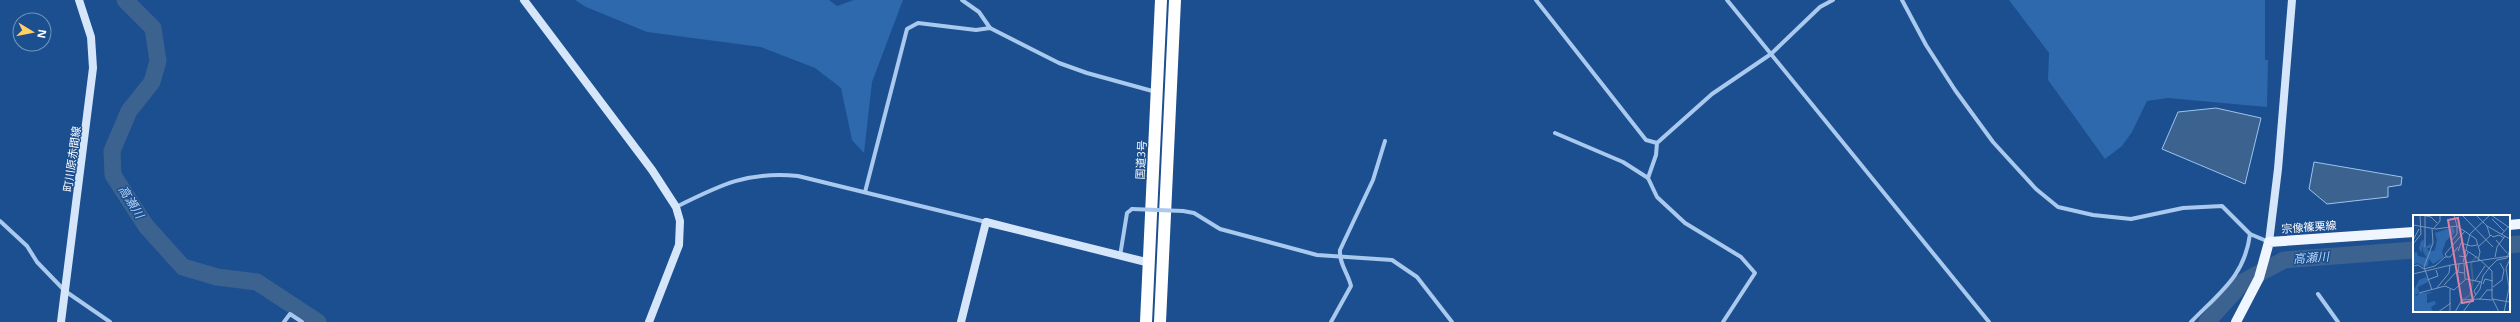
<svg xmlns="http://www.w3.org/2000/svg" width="2520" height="322" viewBox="0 0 2520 322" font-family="'Open Sans','Noto Sans JP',sans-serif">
	<rect width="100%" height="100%" fill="#1b4f8f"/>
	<g fill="#2e69ad">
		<path d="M575,0H829L837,6L854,0H903L872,82L864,153L852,140L841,88L815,68L761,47L647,32L586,7Z"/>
		<path d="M2009,0H2265V60H2268L2267,107L2168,98L2147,101L2132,132L2122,146L2105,159L2048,80L2049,53Z"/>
	</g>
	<g fill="#3c6290" stroke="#9cc4f0">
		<path d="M2216,108L2261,118L2245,184L2162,149L2178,112Z"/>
		<path d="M2314,162L2402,177L2401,185L2388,187V197L2327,204L2309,189Z"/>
	</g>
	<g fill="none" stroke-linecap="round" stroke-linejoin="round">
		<g stroke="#3c6290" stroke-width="17">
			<path d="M125,0L153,28L158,61L152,82L129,111L112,151L113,175L146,226L183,267L217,277L257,282L318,322"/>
			<path d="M2509,245L2520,244"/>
			<path d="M2207,322L2243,282L2284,260L2414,250"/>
		</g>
		<g stroke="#a9c9ee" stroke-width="4">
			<path d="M962,0L979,12L990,28"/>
			<path d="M1536,0L1646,140L1657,143"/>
			<path d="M1727,0L1989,322"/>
			<path d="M1902,0L1926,45L1955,90L1993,142L2036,189L2058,207L2093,215L2131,219L2183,208L2222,206L2250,234L2269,242"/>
			<path d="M1555,133L1623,162L1648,178L1657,197L1685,223L1741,257L1755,273L1723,322"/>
			<path d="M1648,178L1656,155L1657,143L1712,94L1771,54L1820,7L1833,0"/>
			<path d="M865,192L907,29L918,23L976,30L990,28L1059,63L1087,73L1156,92"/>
			<path d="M676,207C720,185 747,171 798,176L986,222"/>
			<path d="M1183,211L1194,213L1220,229L1317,255L1392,260L1417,277L1452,322"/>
			<path d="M0,221L27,246L37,262L65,291L110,322"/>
			<path d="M1120,256L1127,213L1132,209"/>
			<path d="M2318,294L2338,322"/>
			<path d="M284,322L290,314L302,322"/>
			<path d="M1331,322L1351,286C1348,273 1339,264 1340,250L1373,180L1385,141"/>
			<path d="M2191,322C2219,293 2245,276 2250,234"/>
		</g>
		<g stroke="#d6e6fa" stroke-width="8">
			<path d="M524,0L652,170L676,207L680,221L679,245L649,322"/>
			<path d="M2269,242L2278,169L2292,0"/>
			<path d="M61,322L93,68L91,37L79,0"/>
			<path d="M961,322L986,222L1150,263"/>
		</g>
		<g stroke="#f0f6ff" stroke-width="10">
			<path d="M2509,225L2520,224"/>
			<path d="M2236,322L2259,278L2269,242L2414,232"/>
		</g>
		<g stroke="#fff" stroke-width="12">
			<path d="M1146,322L1161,0"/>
			<path d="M1160,322L1175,0"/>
		</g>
		<path stroke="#a9c9ee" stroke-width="4" d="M1132,209L1183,211"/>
	</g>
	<g text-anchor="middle" stroke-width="3" stroke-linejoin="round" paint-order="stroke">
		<g font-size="11" fill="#fff" stroke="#1b4f8f">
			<text transform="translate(72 159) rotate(-82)" y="4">町川原赤間線</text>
			<text transform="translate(1141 160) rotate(-87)" y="4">国道3号</text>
			<text transform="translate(2309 227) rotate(-4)" y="4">宗像篠栗線</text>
		</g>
		<g font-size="12" font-style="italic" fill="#b5d3f5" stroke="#1b4f8f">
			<text transform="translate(131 202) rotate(58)" y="4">高瀬川</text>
			<text transform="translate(2311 258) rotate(-4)" y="4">高瀬川</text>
		</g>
	</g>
	<g transform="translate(2413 215)">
		<rect width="97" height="97" fill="#1b4f8f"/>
		<path d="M40,12L42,17L33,26L29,37L31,42L20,49L16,44L15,51L12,52L4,48L0,50V38L4,37L5,41L14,43L10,37V31L8,38L6,33L8,26L11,25L12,32L19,28L17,33H14L16,37L22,35L24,25L22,18ZM13,62L15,67L5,72L6,78L2,80L3,81L7,78L21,77L14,79V88L22,86L23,89L18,92L20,97H0V70L2,73L6,65Z" fill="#2e69ad"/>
		<path fill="none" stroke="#3c6290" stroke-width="2" d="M48,86L57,80L60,65L58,48L64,41"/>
		<path fill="none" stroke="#7695bc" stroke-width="1" d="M8,0L18,2L24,8M12,0V32M41,0L44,11L63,24L67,37L65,46M49,0L80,32M63,0L74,11L77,21M78,0L97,13M79,4L91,16M0,10L23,14L44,11V19L38,26M74,11L97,24M21,13L27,6V0M88,20L97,10M0,25L6,14M83,25L94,38M0,29L8,19L7,0M65,32L78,20L80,22L86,20L91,23M53,35L66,44M45,36L48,28L58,31L64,30M46,41L53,42L55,37M34,42L32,39L52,16M82,42L84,32L92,21M66,44L79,56V83L86,97M50,47L57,19L77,0M51,48L52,64M46,49L45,57L51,58M0,51L5,50L11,54L22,51L32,42H37L45,32M76,53L84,45L94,43L97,34M0,59L38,50L97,41M14,65L25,61L23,55M62,66L72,51M70,69L72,64L80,66M31,70L45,55M80,72L89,65L91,55L87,48M23,74L36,58L37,50M37,74V97M19,75L11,52L20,28L19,13M6,78L32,71L41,75L53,64L68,67M63,80L61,76L67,67M66,84L79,85M79,84L97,87M25,97L38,88M42,97L49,85L67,84L74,75H80M50,97L67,74L70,61L76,53M91,97L96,73L93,53L97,44"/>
		<path fill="#dd80a5" fill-opacity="0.15" stroke="#dd80a5" stroke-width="2" d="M45,3L60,86L49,88L35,5Z"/>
		<rect width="97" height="97" fill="none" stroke="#fff" stroke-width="2"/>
	</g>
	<g transform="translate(32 32) rotate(100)"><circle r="19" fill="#1b4f8f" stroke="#7695bc"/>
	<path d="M0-3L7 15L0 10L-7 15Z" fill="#ffd166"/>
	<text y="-6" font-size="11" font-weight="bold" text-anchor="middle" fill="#ffffff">N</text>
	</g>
</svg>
